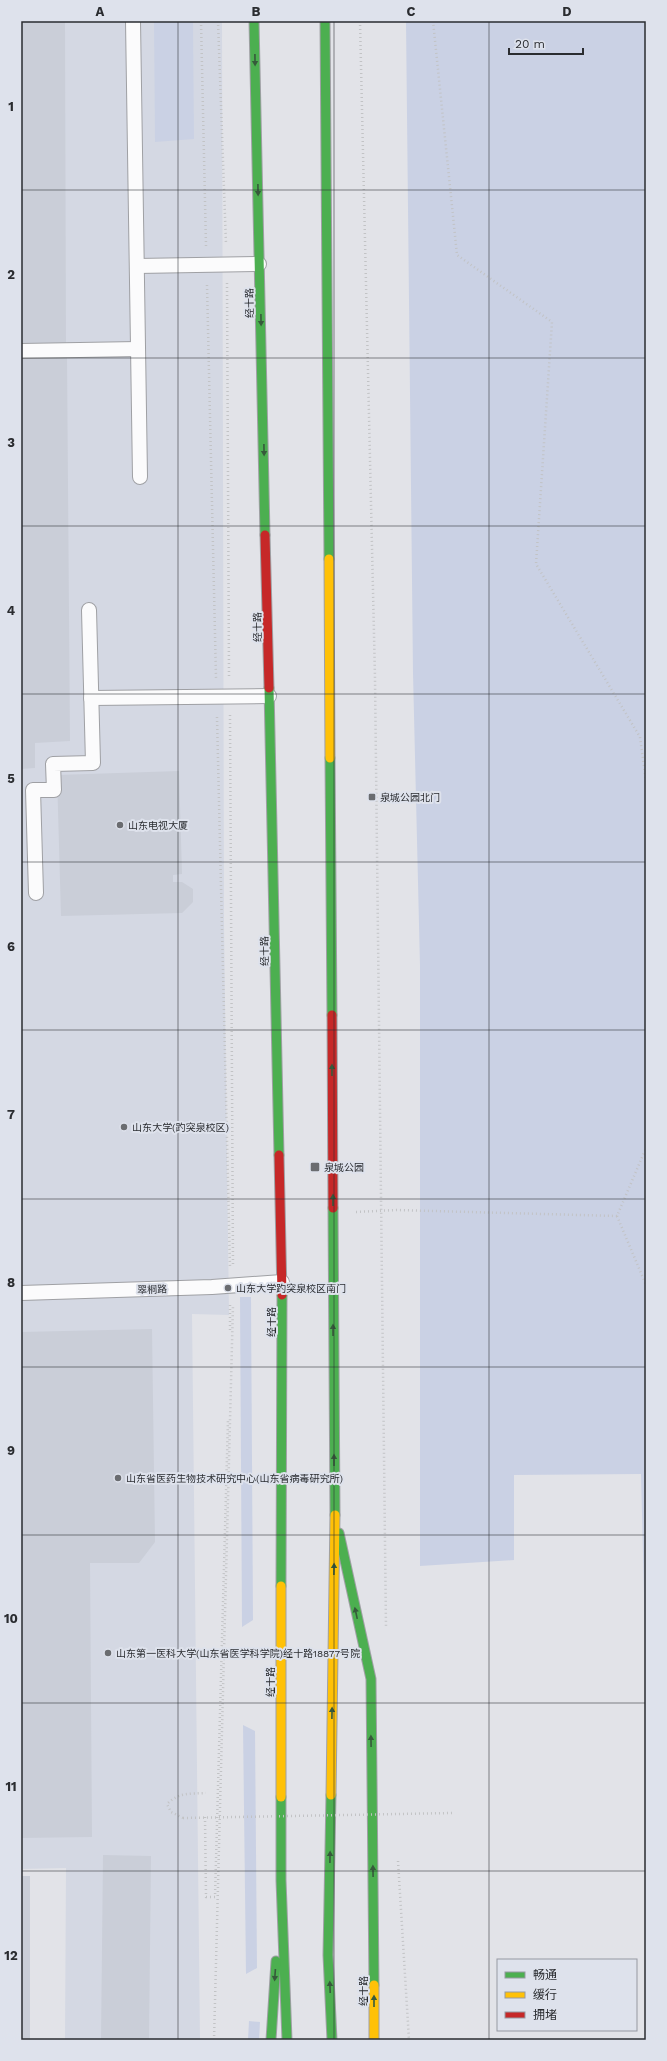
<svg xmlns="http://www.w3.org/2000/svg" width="667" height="2061" viewBox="0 0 667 2061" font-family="'Work Sans','Noto Sans SC',sans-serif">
	<rect width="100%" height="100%" fill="#e2e3e8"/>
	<path fill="#d4d8e3" d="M21,21H222L224,924L229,1315L192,1314L200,2040H65L66,1868L21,1869Z"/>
	<g fill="#cad1e4">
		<path d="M154,21H193L194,139L155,142Z"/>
		<path d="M406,21H646V1674L641,1474L514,1475V1560L420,1566V966L413,673Z"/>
		<path d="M240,1297H251L253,1620L242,1627Z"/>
		<path d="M243,1725L255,1731L257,1968L246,1974Z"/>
		<path d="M249,2021L260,2022L259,2040H248Z"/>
	</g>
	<g fill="#caced8">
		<path d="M21,21H65L66,343H21Z"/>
		<path d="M67,357L70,741L35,743V768L21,769V358Z"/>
		<path d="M179,771L182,874L173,875V882H182L193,889V902L182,913L61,916L57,775Z"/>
		<path d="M152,1329L155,1542L139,1563H90L92,1837L21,1838V1332Z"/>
		<path d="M103,1855L151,1856L149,2040H101Z"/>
		<rect x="21" y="1876" width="9" height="164"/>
	</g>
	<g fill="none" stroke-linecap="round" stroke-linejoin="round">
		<defs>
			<g id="lane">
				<path d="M133,21L140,477"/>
				<path d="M137,266L259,264"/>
				<path d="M21,351L138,349"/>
				<path d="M91,698L269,696"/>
				<path d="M36,893L33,790H54L53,764L93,763L89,610"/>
				<path d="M21,1293L212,1287L282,1282"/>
			</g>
			<g id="fast">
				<path d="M254,21L265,535"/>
				<path d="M325,21L329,559"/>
				<path d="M269,688L279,1155"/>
				<path d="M330,758L332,1015"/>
				<path d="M333,1208L335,1515"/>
				<path d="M339,1533L371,1679L374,1985"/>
				<path d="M281,1586L282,1295"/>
				<path d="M331,1795L328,1955L332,2040"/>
				<path d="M281,1797V1880L287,2040"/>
				<path d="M271,2040L276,1961"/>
			</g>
			<g id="slow">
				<path d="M329,559L330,758"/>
				<path d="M331,1795L335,1515"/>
				<path d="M281,1797V1586"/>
				<path d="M374,1985V2040"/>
			</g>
			<g id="jam">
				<path d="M265,535L269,688"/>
				<path d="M332,1015L333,1208"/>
				<path d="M279,1155L282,1295"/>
			</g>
		</defs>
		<use href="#lane" stroke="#9fa0a4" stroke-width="16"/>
		<use href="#fast" stroke="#9fa0a4" stroke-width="11"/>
		<use href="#slow" stroke="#9fa0a4" stroke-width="11"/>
		<use href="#jam" stroke="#9fa0a4" stroke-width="11"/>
		<g stroke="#c2c3c5" stroke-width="2.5" stroke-dasharray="1 3" stroke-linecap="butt">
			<path d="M201,21L206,246"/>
			<path d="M218,21L226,244"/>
			<path d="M360,21L375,678L386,1628"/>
			<path d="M433,21L457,255L552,322L536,564L640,737L646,781"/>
			<path d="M227,283L229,676"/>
			<path d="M207,285L216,678"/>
			<path d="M230,715L233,1266"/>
			<path d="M217,717L230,1266"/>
			<path d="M356,1212L396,1210L617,1216L646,1148"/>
			<path d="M617,1216L646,1285"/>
			<path d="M230,1305V1330"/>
			<path d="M205,1817L206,1897H215L228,1419"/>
			<path d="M183,1818L171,1812L167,1804C179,1792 190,1794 206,1793"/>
			<path d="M398,1861L409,2040"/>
			<path d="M214,2040L233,1305"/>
		</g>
		<use href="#lane" stroke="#fbfbfc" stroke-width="14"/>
		<use href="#fast" stroke="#4caf50" stroke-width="9"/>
		<use href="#slow" stroke="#ffc107" stroke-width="9"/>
		<use href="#jam" stroke="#c62828" stroke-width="9"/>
		<path stroke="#c2c3c5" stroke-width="2.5" stroke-dasharray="1 3" stroke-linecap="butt" d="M183,1818L452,1813"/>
	</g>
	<defs><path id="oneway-solid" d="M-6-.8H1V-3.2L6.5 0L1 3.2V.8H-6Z"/></defs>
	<g fill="#365a3b">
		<use href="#oneway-solid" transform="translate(255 60) rotate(89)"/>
		<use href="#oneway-solid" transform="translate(258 190) rotate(89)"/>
		<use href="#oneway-solid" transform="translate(261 320) rotate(89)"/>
		<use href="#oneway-solid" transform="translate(264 450) rotate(89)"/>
		<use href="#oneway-solid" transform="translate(332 1070) rotate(-90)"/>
		<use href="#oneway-solid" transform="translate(333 1200) rotate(-90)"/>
		<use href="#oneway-solid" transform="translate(333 1330) rotate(-90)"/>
		<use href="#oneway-solid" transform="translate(334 1460) rotate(-90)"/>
		<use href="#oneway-solid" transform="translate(334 1569) rotate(-89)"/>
		<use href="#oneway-solid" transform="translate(356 1613) rotate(-102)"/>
		<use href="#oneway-solid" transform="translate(332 1713) rotate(-89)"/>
		<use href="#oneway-solid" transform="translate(371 1741) rotate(-91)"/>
		<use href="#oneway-solid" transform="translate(330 1857) rotate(-89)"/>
		<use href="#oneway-solid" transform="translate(373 1871) rotate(-91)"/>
		<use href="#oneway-solid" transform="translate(275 1975) rotate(94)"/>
		<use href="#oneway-solid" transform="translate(330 1987) rotate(-92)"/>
		<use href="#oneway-solid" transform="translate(374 2001) rotate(-90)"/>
	</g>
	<path fill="none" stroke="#2a2c30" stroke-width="1" stroke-opacity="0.55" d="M178,21V2040M334,21V2040M489,21V2040M21,190H646M21,358H646M21,526H646M21,694H646M21,862H646M21,1030H646M21,1199H646M21,1367H646M21,1535H646M21,1703H646M21,1871H646"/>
	<g fill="#6a6c70" stroke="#dee2ec" stroke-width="1.5">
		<rect x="368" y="793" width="8" height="8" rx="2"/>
		<circle cx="120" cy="825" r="4"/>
		<circle cx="124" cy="1127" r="4"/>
		<rect x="310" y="1162" width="10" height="10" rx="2"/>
		<circle cx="228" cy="1288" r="4"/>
		<circle cx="118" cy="1478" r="4"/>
		<circle cx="108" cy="1653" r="4"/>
	</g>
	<g text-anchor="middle" stroke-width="4" stroke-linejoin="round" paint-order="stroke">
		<g font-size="10" fill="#2a2c30" stroke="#dee2ec">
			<text transform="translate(249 303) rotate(-91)" y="4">经十路</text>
			<text transform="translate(257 627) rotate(-91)" y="4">经十路</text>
			<text transform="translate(264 951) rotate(-91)" y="4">经十路</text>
			<text transform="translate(152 1289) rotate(-2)" y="4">翠桐路</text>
			<text transform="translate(271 1322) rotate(-90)" y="4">经十路</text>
			<text transform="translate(270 1682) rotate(-90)" y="4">经十路</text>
			<text transform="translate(363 1991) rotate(-90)" y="4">经十路</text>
		</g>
		<g font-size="10" fill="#2a2c30" stroke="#dee2ec" text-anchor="start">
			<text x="380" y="801">泉城公园北门</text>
			<text x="128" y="829">山东电视大厦</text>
			<text x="132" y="1131">山东大学(趵突泉校区)</text>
			<text x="324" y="1171">泉城公园</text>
			<text x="236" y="1292">山东大学趵突泉校区南门</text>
			<text x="126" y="1482">山东省医药生物技术研究中心(山东省病毒研究所)</text>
			<text x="116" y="1657">山东第一医科大学(山东省医学科学院)经十路18877号院</text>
		</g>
	</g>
	<rect width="667" height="2061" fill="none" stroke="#dee2ec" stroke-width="44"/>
	<rect x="497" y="1959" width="140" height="72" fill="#dee2ec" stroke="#9699a1"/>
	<rect x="505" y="1972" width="20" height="6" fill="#4caf50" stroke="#9699a1"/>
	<text x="533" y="1979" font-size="12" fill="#2a2c30">畅通</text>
	<rect x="505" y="1992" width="20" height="6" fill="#ffc107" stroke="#9699a1"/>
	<text x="533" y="1999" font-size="12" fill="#2a2c30">缓行</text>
	<rect x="505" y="2012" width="20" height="6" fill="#c62828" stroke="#9699a1"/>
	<text x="533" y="2019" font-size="12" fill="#2a2c30">拥堵</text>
	<path d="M509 48v6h74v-6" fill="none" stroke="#2a2c30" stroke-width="2"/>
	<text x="515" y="48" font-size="12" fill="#2a2c30" stroke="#dee2ec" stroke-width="3" paint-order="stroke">20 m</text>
	<rect x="22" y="22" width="623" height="2017" fill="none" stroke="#2a2c30" stroke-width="1.5"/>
	<g font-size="13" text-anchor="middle" font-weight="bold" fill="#2a2c30">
		<text x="100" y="16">A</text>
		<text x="256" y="16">B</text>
		<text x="411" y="16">C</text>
		<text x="567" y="16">D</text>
		<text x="11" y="111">1</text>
		<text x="11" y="279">2</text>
		<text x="11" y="447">3</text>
		<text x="11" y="615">4</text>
		<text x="11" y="783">5</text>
		<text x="11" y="951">6</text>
		<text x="11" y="1119">7</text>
		<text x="11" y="1287">8</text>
		<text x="11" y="1455">9</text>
		<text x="11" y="1623">10</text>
		<text x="11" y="1791">11</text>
		<text x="11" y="1960">12</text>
	</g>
</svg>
